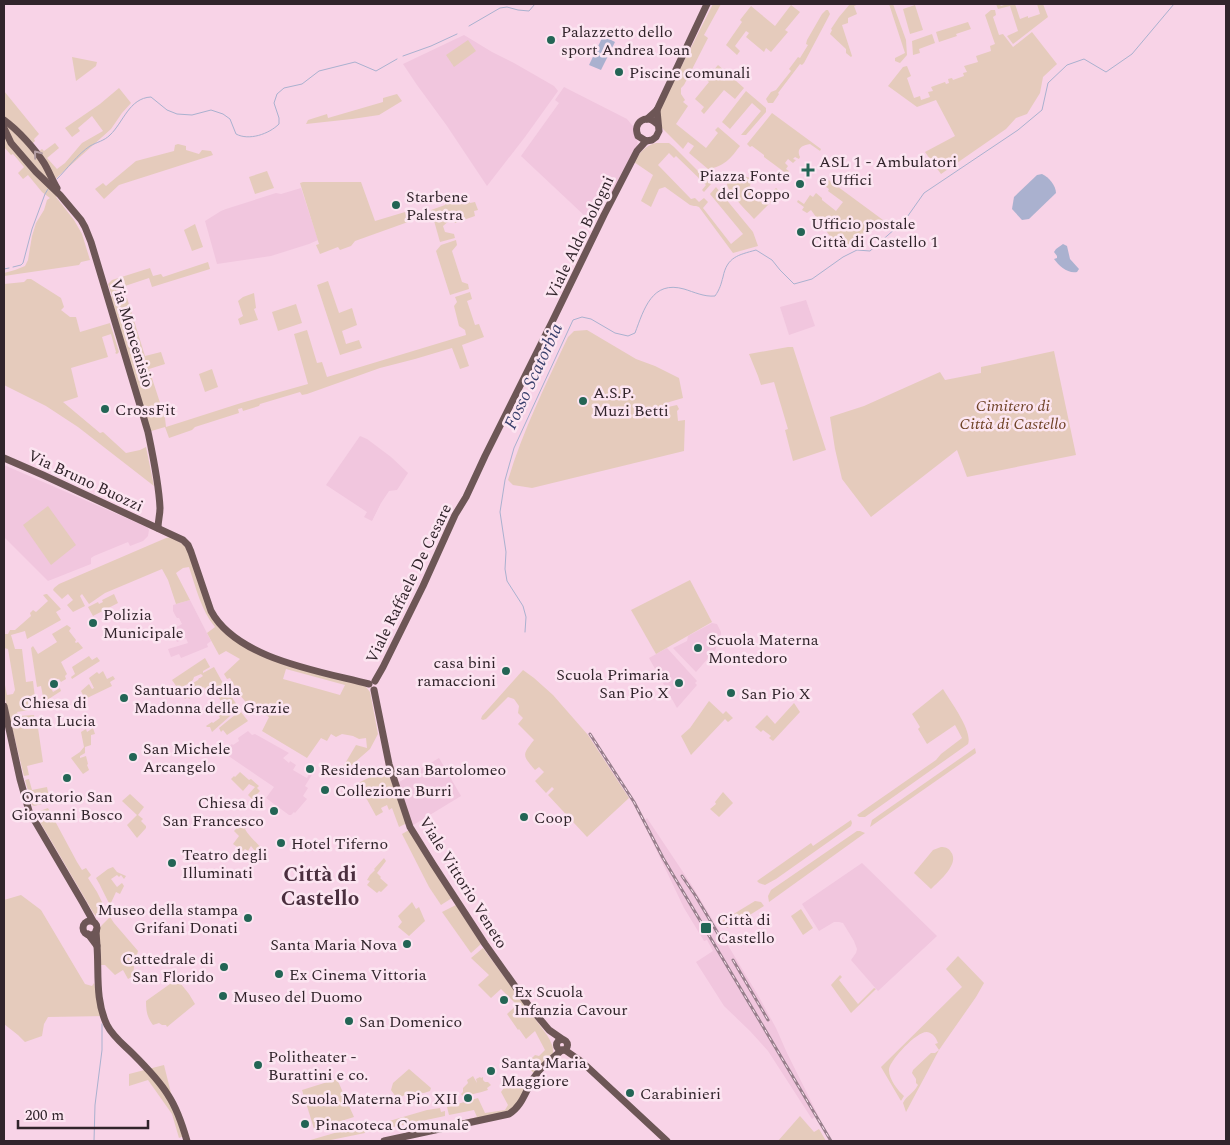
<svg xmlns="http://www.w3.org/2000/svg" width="1230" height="1145" viewBox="0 0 1230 1145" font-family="Spectral,serif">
	<rect width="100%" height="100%" fill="#f8d3e7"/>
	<g fill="#f1c6de">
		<path d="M464,35L492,52L514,63L554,86L558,91L525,137L487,186L447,126L417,85L403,64Z"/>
		<path d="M564,87L627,119L636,130L638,136L637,151L610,204L596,196L586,217L521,156L559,103L555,100Z"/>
		<path d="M301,188L318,240L309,244L271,256L217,264L205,221L221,211L226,209L276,193L281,194Z"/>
		<path d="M806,300L815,326L789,335L780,307Z"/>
		<path d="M360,436L367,439L391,457L408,473L397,490L389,491L381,503L372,521L364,517L367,512L326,485Z"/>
		<path d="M4,465L147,527L149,530L148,536L143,541L130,546L128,542L94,556L91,558V564L48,581L4,537Z"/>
		<path d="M190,600L211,641L207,644L208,647L181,658L179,654L171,657L168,649L188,643L186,638L177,642L171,630L182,624L179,618H177L175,615L173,611V605Z"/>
		<path d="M712,623L717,624L721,632V635L716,643V649L696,672L673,648L687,641L688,636Z"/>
		<path d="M667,648L697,681L695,683L697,685L677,708L649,658Z"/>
		<path d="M248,731L252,735L255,734L289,753L283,758L289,763L290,761L296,765L293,770L305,777L307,778L313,766L316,768L305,786L308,788L303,796L307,799L295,813L294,812L291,815H289L266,798L274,787L227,755L220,752L232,744L233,745L239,741L238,738Z"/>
		<path d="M439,758L461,796L410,827L396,784Z"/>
		<path d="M647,818L691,884L759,997L776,1028L787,1053L818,1115L812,1119L768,1051L750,1031L724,1006L696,962L713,951L707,940L704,941L684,908L643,822Z"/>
		<path d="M862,863L937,936L878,991L851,960L856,953L857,949L854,941L843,923L839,922H834L819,931L802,904Z"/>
	</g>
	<g fill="#e5cbbc" fill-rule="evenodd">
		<path d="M713,4H721L704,35L708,38L684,85L681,88V94L685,100L683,102L688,106L676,124L706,148L718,133L715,130L718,127L740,146C730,159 725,166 708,169L689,153L694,146L688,142L683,149L662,128L659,109L665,99Z"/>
		<path d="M850,4H859L854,6L857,14L848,18V23L842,25L852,56L851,57L846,53V49L830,34L832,30L831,29L839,17Z"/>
		<path d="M889,4H893L906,40L907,55L900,63L895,61V58L905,53Z"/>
		<path d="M996,4H999L1001,6L1007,4H1015L1020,19L1028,16V18L1040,14L1037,4H1043L1048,17L1013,44L1007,36L1018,31L1010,6L998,9Z"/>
		<path d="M791,5L800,12L785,30L788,32L771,52L766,48L764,52L746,37L749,33L746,31L735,46L740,51L737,55L726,45L742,22L740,20L751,6L775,26Z"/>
		<path d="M915,5L923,30L910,34L903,9Z"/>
		<path d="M826,10H828L830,14L804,63L802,65L800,64L778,93L779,94L773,103H768L766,99L771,92L776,90L791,71L789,69L798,57L800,58L808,45L806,44L807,40L822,14Z"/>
		<path d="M991,10H995L996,15L993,17L999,35L1003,34L1013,47L1032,32L1057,64L1043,77L1040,93L1027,114L1016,118L1006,129L941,174L925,152L955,136L936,100L917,107L888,86L903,67L907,66L911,76L907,78L914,98L920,96L921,100L930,97L928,92L933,91L931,87L945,82L946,84L949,83L948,79L952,78L953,80L964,76L963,73L967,72L964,66L978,62L976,56L991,51L990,46L995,44L985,15Z"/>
		<path d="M968,22L971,29L956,34L957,36L939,42L936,32Z"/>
		<path d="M932,34L935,43L919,49L920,53L913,55L912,41Z"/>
		<path d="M468,40L476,51L454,67L446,55Z"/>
		<path d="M72,57L97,62L96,66L76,81Z"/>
		<path d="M718,65L744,88L735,99L724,90L704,114L701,111L704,107L695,99L709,82L706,79Z"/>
		<path d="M119,88L131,103L122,113L111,129L53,181L60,195L56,197L74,220L82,234L90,260L81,262L79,265L4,276V273L15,270L25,266L28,260L32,236L36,223L44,210L47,200L50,198L42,192L28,175L23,179L18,173L24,167L13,154L11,155L4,147V91L39,134L34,139L35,141L30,146L37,153L42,149L44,151L55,143L59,148L47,158L57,169L65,163L82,143L103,131L92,116L78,128L80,131L72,137L65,128L100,104Z"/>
		<path d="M746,91L766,108V112L746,135H741L761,111L752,103L730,129L722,122Z"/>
		<path d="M397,94L402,101L379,115L352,119L306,124L308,120L327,114L328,118L383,102V98Z"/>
		<path d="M772,113L821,149L820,151L810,144C802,145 796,149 800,157L799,159L795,157L793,159L796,160L793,163L788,159L785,163L788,166L786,169L789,171L787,174L764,157V155L752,146L750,147L747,144Z"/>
		<path d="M656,143H669L674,147L711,184L704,192L702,190L706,185L676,156L674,158L669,153L658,165L691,199L695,198L699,202L704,198L708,202L703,208L731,244L743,234L710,194L716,187L753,232L758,246L733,253L699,207L696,206H694L690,205L665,187L659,189L651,207L641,201L653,175L634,162C640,152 645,146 656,143Z"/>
		<path d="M178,144L186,146V150L199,154L202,150L211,151L213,155L119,185L104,199L95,189L103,183L106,186L136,161L174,151L175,145Z"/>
		<path d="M267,171L274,188L255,194L249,177Z"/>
		<path d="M736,175H741L750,178L751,181L750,186L753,189L751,191L761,202L776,188L781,192L754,219C748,212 726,191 727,183C727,178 732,177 736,175Z"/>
		<path d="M826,178L883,220L840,250L811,210L807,213L802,210L804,207L797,202L798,200L804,204L810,195L813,197L816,193L822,198V200L836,211L843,202L828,191L829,189L822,184Z"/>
		<path d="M303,182H361L375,221L405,212L408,222L355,241L351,246L340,250L338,247L320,254L316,245L319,244L300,183Z"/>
		<path d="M458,195L460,201L468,199L470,203L475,202L478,210L474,211L475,216L455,223L453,217L450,218V220L443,226L445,232L454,234L455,238L440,242L431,210L445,205V201L448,199Z"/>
		<path d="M195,224L203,247L192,251L184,230Z"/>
		<path d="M456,240L457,245L452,251L462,282L468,284L469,289L450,295L436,251L441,245Z"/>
		<path d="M208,262L210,269L152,287L149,278L116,289L118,301L127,298L145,356L161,352L165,364L149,369L165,418L166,427L241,403L308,384L294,334L307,330L317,363L322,362L327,377L466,335L465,330L459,326L454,306L457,302L455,297L470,292L472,299L467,301L475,325L479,324L484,337L462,345L469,366L460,369L452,348L415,359L380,368L307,394L302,395L300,392L260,404L259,406L243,411L242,408L238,409L239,413L195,427L192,430L169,438L165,427L148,432L108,299L112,296L108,284L112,280L150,268L153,276L161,274L163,277Z"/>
		<path d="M27,279H31L61,298L64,307L61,310L70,317H76L80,332L110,323L119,352L117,354L115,353L116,352L111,334L102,337L108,357L71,368L78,397L63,402L100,433L103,432L126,453L140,450L146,447L154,486L78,427L46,406L4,385V284L24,282Z"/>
		<path d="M328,281L339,313L352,308L357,325L342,331L346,344L359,340L362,348L340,355L317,285Z"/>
		<path d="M254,293L256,308L254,309L258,320L240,325L238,319L243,316L238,301L243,297Z"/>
		<path d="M296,304L302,323L278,331L272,312Z"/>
		<path d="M587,330L636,359L655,366L679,378L683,398L666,403L668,407L677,405L679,409L677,411L678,421L685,420L684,451L532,488L513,485L508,480C523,430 546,384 568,337L574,331Z"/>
		<path d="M788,347H793L826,450L793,461L785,430L788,429L774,382L761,385L758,376L749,354Z"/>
		<path d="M1054,351L1076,455L967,477L957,450L871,517L842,479L835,449L830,417L864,406L940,372L945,380L981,373V367Z"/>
		<path d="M212,369L218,387L205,392L199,374Z"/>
		<path d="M48,506L76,545L51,565L23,525Z"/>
		<path d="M171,537L184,545L190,553L208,610L254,651L362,685L366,687L370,692L378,734L370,749L338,777H337L356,745L367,748L366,738L359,739L353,736L342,734L336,737L331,734L327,741L321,738L307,758L262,731L269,717L258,711L255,713L239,694L230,678L227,679L224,674L240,659L226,651L219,655L207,633L215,627C201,610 196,588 189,567L183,568L176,573L190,600L176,604L168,580L162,569L105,593L89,604L82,594L80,596L85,606L73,612L67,605L73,600L68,594L62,599L53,590L54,588L59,584L166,538ZM286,669L345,685L340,695L283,679Z"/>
		<path d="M690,580L712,622L656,654L631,610Z"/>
		<path d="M46,594H47L61,609L56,612L61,620L27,639L25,631L11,635L15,649H22L26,682L33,681L35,698L28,700L29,710L17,712L19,716L34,715L35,719L30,720V724L23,725L24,729L38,728L43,762L27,766L29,775L24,776L4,695V680L7,695L13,694L15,690L8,649L4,648V634H8L10,630H15L31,616L30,613L33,610L36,612L48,601L43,595Z"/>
		<path d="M114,594L118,603L93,616L88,607L98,602L99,604L103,602L102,600Z"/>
		<path d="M67,625L71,628L69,631L76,640L75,642L76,643L78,642L83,648L61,662L67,674L65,676L66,679L61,682L59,679L56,680L51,678L49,680C50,684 49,687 54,689L52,690L53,692L60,688L61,691L44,702L41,686L37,687L31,648L33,646L38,654L57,642L52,634Z"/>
		<path d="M89,656L92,660L97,657L100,661L72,679L71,677L75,674L72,667Z"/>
		<path d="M205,658L210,667L203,671V673L214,667L224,685L222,686L224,688L225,687L239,708L212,732L210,727H207L206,726L212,722L213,723L220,718L219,716L223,713L222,711L225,708L223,704L226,702L225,699L221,701L211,685L205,689L204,687L197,692L195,691L191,695L192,696L189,699L188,697L185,699L180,692L189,686L191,688L194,686L193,683L198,680L199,678H200L203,676L201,674L194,677L193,680L179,690L172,680Z"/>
		<path d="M523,670L534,678L553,695L588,735L629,798L587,837L548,795L554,789L552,787L546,793L535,781L544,772L539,767L535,770C522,755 522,755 534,740L518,724L523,718L518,713L519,706L514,699L508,697L486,719L483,720L481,719L482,716Z"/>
		<path d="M103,671L107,679L113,676L115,679L110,682L112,686L85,699L81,691L89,684L92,689L94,688L89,678L97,672L99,674Z"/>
		<path d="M943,689C950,701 973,731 968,744L865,817H859L857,815L936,760L941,754L962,738L955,725L927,744L918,729L920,727L912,714Z"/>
		<path d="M709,701L723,714L726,711L733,718L728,722L725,719L691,755L681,736L690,728Z"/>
		<path d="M794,703L800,712L773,741L769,738L771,736L763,730L761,732L755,727L767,715L775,724Z"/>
		<path d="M241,712L248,721L227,735L223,730L221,732L219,728L236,714L237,715Z"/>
		<path d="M93,728L95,734L91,735V745L85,747V753L80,756V758L86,756L88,764L87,765L89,770L83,774L71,758L80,752L84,747L81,732L86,729L87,732Z"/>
		<path d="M975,748L976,753L870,827L872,820Z"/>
		<path d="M386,770L388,772L407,823L399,827L392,808L389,810L387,805L381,808L383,812L376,816L358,783L383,771Z"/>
		<path d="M240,772L249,780L251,779L259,786L257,788L260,791L252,799L248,795L255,787L249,784L243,791L231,779L234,776L235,777Z"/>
		<path d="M29,779L32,790L47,787L50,802L34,806L32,805L25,780Z"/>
		<path d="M723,792L733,803L719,817L710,809L716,804L715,802Z"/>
		<path d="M130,794L144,807L138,815L143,819L141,821L146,826V828L137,838L127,825L137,815L122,801Z"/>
		<path d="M48,808L77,862L82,870L86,868L91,875L88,878L97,892L107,912L100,916H96L94,914L36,815L37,812Z"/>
		<path d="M851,820L852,823L851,826L776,879L765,885L759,883L757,881L811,843L813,846Z"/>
		<path d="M243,821L248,825L245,829C248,835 256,842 262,849L258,854L263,859L259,863L251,857L255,851L251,846L248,851L245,849L243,851L233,844L239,836L234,831Z"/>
		<path d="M409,830L452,898L441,905L429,887L402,834Z"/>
		<path d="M857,831H860L865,833L769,902L768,896L771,890Z"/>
		<path d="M941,847C945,847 949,848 951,852C960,864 939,881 931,889L914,873L933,850Z"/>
		<path d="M384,858L386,861L377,873L381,877L380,878L388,885L381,892L379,891L377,893L367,885L370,881L367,880L370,875L375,870L374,869Z"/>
		<path d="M113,867L117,872L126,876L124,879L121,875L119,877L117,875L111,879L117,887L122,883L124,886L120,894L116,892L110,905C105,896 101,886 96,878L108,869Z"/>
		<path d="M21,895L41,910L85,984L92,986L94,983L97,997L107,1016L48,1017L44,1024L42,1036L25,1042L18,1035L4,1024V900Z"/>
		<path d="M755,901L761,902L764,906L745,918L727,928L722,921Z"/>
		<path d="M412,902L416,909L419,907L425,921L409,936L398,927L402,922L398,916Z"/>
		<path d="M456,905L481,944L471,953L442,912Z"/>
		<path d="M801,909L813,928L803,935L791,916Z"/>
		<path d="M110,917L114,923L138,951L134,967L133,976L128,979L123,970L115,975L105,965H101L97,932L102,925Z"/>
		<path d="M483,948L547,1035C550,1040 554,1047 553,1053L535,1074L525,1065L535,1055L539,1056L545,1050L535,1031L526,1039L519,1029L518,1030L507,1014L517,1005L501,989L491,998L478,985L489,975L471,958Z"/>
		<path d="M958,956L984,983L976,997L939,1050L906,1112L903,1103C907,1095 913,1094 918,1085L916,1083V1079L912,1073L913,1070L931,1053H935L939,1050L935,1044L938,1043C936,1038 933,1033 927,1032C917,1031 891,1059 889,1069C888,1078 898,1091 904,1096L901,1101L881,1067L962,987L946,969Z"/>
		<path d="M840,975L842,977L839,980L858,1004L874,988L876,989L851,1013L831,985Z"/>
		<path d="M177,979L189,994L195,1004L167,1027L166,1025H162L159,1023L153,1025C147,1017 146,1011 146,1001Z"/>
		<path d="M164,1065L174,1105L184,1136L179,1138L172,1114L148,1080L129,1086V1074Z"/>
		<path d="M409,1069L431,1088L430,1091L424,1093L410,1092L401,1097H396L391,1090L393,1083Z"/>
		<path d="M514,1074L526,1086L519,1101L511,1110L450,1125L449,1122L451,1123L477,1117L474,1110L449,1115L447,1107L478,1098L485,1113L505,1110L508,1105L501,1092Z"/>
		<path d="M473,1076L477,1083L476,1079L480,1077L481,1078L483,1077V1080L485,1082H488L491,1085L487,1088L488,1090C479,1093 472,1094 463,1097L461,1094L463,1092V1088L468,1083L467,1080Z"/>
		<path d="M337,1079L354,1117L322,1127V1130L315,1132L302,1090Z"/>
		<path d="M440,1108L441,1112L445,1111V1116L374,1131L375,1128L372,1126L427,1110Z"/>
		<path d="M800,1116L814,1132L819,1129L826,1141H778Z"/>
		<path d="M362,1125L365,1133L326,1141H307Z"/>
	</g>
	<g fill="#aab1cf">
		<path d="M603,36L615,42L601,70L589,65Z"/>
		<path d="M1042,174C1049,177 1056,186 1056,193L1029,219L1022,220L1012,209L1014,197L1037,175Z"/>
		<path d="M1063,244L1067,246L1070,259L1079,269L1077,272C1068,274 1059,266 1054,259L1057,258V256L1054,252L1056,249Z"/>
	</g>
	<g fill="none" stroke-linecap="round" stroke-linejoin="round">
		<g stroke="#aab1cf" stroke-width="1">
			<path d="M469,26L500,8L507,7L518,10L529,11L535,4"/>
			<path d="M403,56L431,46L457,34"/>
			<path d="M57,179C67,169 78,154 90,146C97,142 104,141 110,135C123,123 129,98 151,97L167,110L177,114L192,115L211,110L223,114L230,119L236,134C249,141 269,134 279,124V118L274,103L277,94L284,88L302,84L319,71L355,62L376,71L397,59"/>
			<path d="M13,267L21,265L23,263L32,229L45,194L48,189"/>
			<path d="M4,269L9,268"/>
			<path d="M525,632L526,617L523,606L507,581L505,569L506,552L500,512L505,480L514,448L573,320L582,317L591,319L615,333L628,336L635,333C644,309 652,280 684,289C694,292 704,297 715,296C720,289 721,284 723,277C727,257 738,255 756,250L772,260L780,270L794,284L812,279L843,257L857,250L870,251L905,220L924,193L1018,130L1042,110L1048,83L1067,65L1084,59L1106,72L1132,54L1174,4"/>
			<path d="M94,1141L95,1105L102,1050V1024"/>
		</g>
		<g stroke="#6d5656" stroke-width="7">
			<path d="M657,110L659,131L656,137L652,140L646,141L638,136C632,122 647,113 657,124"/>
			<path d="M647,119L657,110L707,4"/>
			<path d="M4,120C18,130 35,149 44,163C49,171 52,180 57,188"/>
			<path d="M4,128L11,143L36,172L60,195L81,220L85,227L91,242L148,432C153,456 159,484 160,508C160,515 158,521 158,528"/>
			<path d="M4,458L43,475L183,540L188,545L191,552L211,611C237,659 319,671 369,684"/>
			<path d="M375,681L383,667L423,586L455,515L466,497L485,456L552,322L604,215L637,151L646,141"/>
			<path d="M374,690L389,764L410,827L433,864L485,944L529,1006L549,1030L562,1039"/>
			<path d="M4,706L20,779L29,811L83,903L93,921"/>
			<circle cx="90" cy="928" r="7"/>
			<path d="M88,934L97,946L96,931"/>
			<path d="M97,946C99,973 95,1000 107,1025C113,1037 124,1045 133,1054C145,1066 159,1080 168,1095C176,1107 183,1127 187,1141"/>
			<circle cx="562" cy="1045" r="5.5"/>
			<path d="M565,1050L582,1062L667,1141"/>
			<path d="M384,1141L509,1114C524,1105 526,1087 536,1075C542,1065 553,1058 562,1050"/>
		</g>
		<defs>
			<g id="rail">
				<path d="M590,734L634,802L663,858L831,1141"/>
				<path d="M682,876L695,895L723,942"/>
				<path d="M733,960L768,1020"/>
			</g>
		</defs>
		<use href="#rail" stroke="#987f8c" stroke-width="3"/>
		<use href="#rail" stroke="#fce5f1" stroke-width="1" stroke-dasharray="4" stroke-linecap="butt"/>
	</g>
	<defs><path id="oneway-chevron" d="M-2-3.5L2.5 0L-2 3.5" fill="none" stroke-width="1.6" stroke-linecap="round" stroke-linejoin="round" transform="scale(1.25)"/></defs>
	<use stroke="#b49ea4" href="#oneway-chevron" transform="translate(37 154) rotate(-129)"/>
	<g fill="#236555" stroke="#fce5f1" stroke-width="2">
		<circle cx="551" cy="40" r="5"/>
		<circle cx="619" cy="72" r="5"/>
		<path d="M805.5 162.5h5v5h5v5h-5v5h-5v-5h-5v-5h5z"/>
		<circle cx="800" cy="184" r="5"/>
		<circle cx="396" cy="205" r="5"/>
		<circle cx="801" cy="232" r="5"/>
		<circle cx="583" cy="401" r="5"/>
		<circle cx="105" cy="409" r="5"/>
		<circle cx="93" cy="623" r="5"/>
		<circle cx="698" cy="648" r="5"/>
		<circle cx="506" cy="671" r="5"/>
		<circle cx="679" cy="683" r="5"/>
		<circle cx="54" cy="684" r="5"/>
		<circle cx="731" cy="693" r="5"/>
		<circle cx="124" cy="698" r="5"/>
		<circle cx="133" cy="757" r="5"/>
		<circle cx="310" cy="769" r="5"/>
		<circle cx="67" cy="778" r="5"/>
		<circle cx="325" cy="790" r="5"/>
		<circle cx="274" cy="811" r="5"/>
		<circle cx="524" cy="817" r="5"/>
		<circle cx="281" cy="843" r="5"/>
		<circle cx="172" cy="863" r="5"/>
		<circle cx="248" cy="918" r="5"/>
		<rect x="700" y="922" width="12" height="12" rx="2.5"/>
		<circle cx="407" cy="944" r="5"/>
		<circle cx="224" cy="967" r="5"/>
		<circle cx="279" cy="974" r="5"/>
		<circle cx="223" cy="996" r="5"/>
		<circle cx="504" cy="1000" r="5"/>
		<circle cx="349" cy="1021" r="5"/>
		<circle cx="258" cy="1065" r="5"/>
		<circle cx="491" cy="1071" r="5"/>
		<circle cx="630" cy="1093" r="5"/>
		<circle cx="468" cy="1098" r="5"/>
		<circle cx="305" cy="1124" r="5"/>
	</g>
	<g text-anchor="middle" stroke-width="5" stroke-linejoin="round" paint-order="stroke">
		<g font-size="16" fill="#31242b" stroke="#fce5f1" text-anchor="start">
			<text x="561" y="37">Palazzetto dello<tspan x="561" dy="18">sport Andrea Ioan</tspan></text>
			<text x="629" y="78">Piscine comunali</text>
			<text x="819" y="167">ASL 1 - Ambulatori<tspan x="819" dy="18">e Uffici</tspan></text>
			<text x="790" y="181" text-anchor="end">Piazza Fonte<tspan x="790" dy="18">del Coppo</tspan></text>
			<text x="406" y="202">Starbene<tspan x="406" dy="18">Palestra</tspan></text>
			<text x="811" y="229">Ufficio postale<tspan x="811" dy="18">Città di Castello 1</tspan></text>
			<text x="593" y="398">A.S.P.<tspan x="593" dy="18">Muzi Betti</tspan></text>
			<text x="115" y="415">CrossFit</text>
			<text x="103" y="620">Polizia<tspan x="103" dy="18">Municipale</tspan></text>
			<text x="708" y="645">Scuola Materna<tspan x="708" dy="18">Montedoro</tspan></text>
			<text x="496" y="668" text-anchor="end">casa bini<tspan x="496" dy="18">ramaccioni</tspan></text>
			<text x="669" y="680" text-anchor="end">Scuola Primaria<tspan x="669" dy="18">San Pio X</tspan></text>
			<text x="134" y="695">Santuario della<tspan x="134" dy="18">Madonna delle Grazie</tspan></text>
			<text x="741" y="699">San Pio X</text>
			<text x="54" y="708" text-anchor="middle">Chiesa di<tspan x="54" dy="18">Santa Lucia</tspan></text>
			<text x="143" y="754">San Michele<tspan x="143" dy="18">Arcangelo</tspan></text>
			<text x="320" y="775">Residence san Bartolomeo</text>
			<text x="335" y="796">Collezione Burri</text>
			<text x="67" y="802" text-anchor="middle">Oratorio San<tspan x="67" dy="18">Giovanni Bosco</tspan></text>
			<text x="264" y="808" text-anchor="end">Chiesa di<tspan x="264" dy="18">San Francesco</tspan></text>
			<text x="534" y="823">Coop</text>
			<text x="291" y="849">Hotel Tiferno</text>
			<text x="182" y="860">Teatro degli<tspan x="182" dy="18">Illuminati</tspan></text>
			<text x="238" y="915" text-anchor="end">Museo della stampa<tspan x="238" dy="18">Grifani Donati</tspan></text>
			<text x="717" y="925">Città di<tspan x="717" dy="18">Castello</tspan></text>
			<text x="397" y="950" text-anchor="end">Santa Maria Nova</text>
			<text x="214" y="964" text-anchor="end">Cattedrale di<tspan x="214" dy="18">San Florido</tspan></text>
			<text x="289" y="980">Ex Cinema Vittoria</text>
			<text x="514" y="997">Ex Scuola<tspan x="514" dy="18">Infanzia Cavour</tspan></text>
			<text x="233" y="1002">Museo del Duomo</text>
			<text x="359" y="1027">San Domenico</text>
			<text x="268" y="1062">Politheater -<tspan x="268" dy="18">Burattini e co.</tspan></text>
			<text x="501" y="1068">Santa Maria<tspan x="501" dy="18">Maggiore</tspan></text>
			<text x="640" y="1099">Carabinieri</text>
			<text x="458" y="1104" text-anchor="end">Scuola Materna Pio XII</text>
			<text x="315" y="1130">Pinacoteca Comunale</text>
		</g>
		<g font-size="16" fill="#31242b" stroke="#fce5f1">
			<text transform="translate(579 237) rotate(-64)" y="6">Viale Aldo Bologni</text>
			<text transform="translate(133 333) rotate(73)" y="6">Via Moncenisio</text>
			<text transform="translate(86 480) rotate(25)" y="6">Via Bruno Buozzi</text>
			<text transform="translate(408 583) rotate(-64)" y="6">Viale Raffaele De Cesare</text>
			<text transform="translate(464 882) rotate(58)" y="6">Viale Vittorio Veneto</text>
		</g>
		<g font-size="16" font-style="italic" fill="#6f4226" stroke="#fce5f1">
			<text x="1013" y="411">Cimitero di<tspan x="1013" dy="18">Città di Castello</tspan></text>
		</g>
		<g font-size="18" font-style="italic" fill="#3a416d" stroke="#fce5f1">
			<text transform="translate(533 376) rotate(-65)" y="6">Fosso Scatorbia</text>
		</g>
		<g font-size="21" font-weight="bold" fill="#4a2e3e" stroke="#fce5f1">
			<text x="320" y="881">Città di<tspan x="320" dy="24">Castello</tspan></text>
		</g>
	</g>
	<rect width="1230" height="1145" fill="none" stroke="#31242b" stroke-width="10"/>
	<path d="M18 1120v8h130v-8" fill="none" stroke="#31242b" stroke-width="2.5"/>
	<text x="25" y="1120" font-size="15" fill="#31242b" stroke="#fce5f1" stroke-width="4" paint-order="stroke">200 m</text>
</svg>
